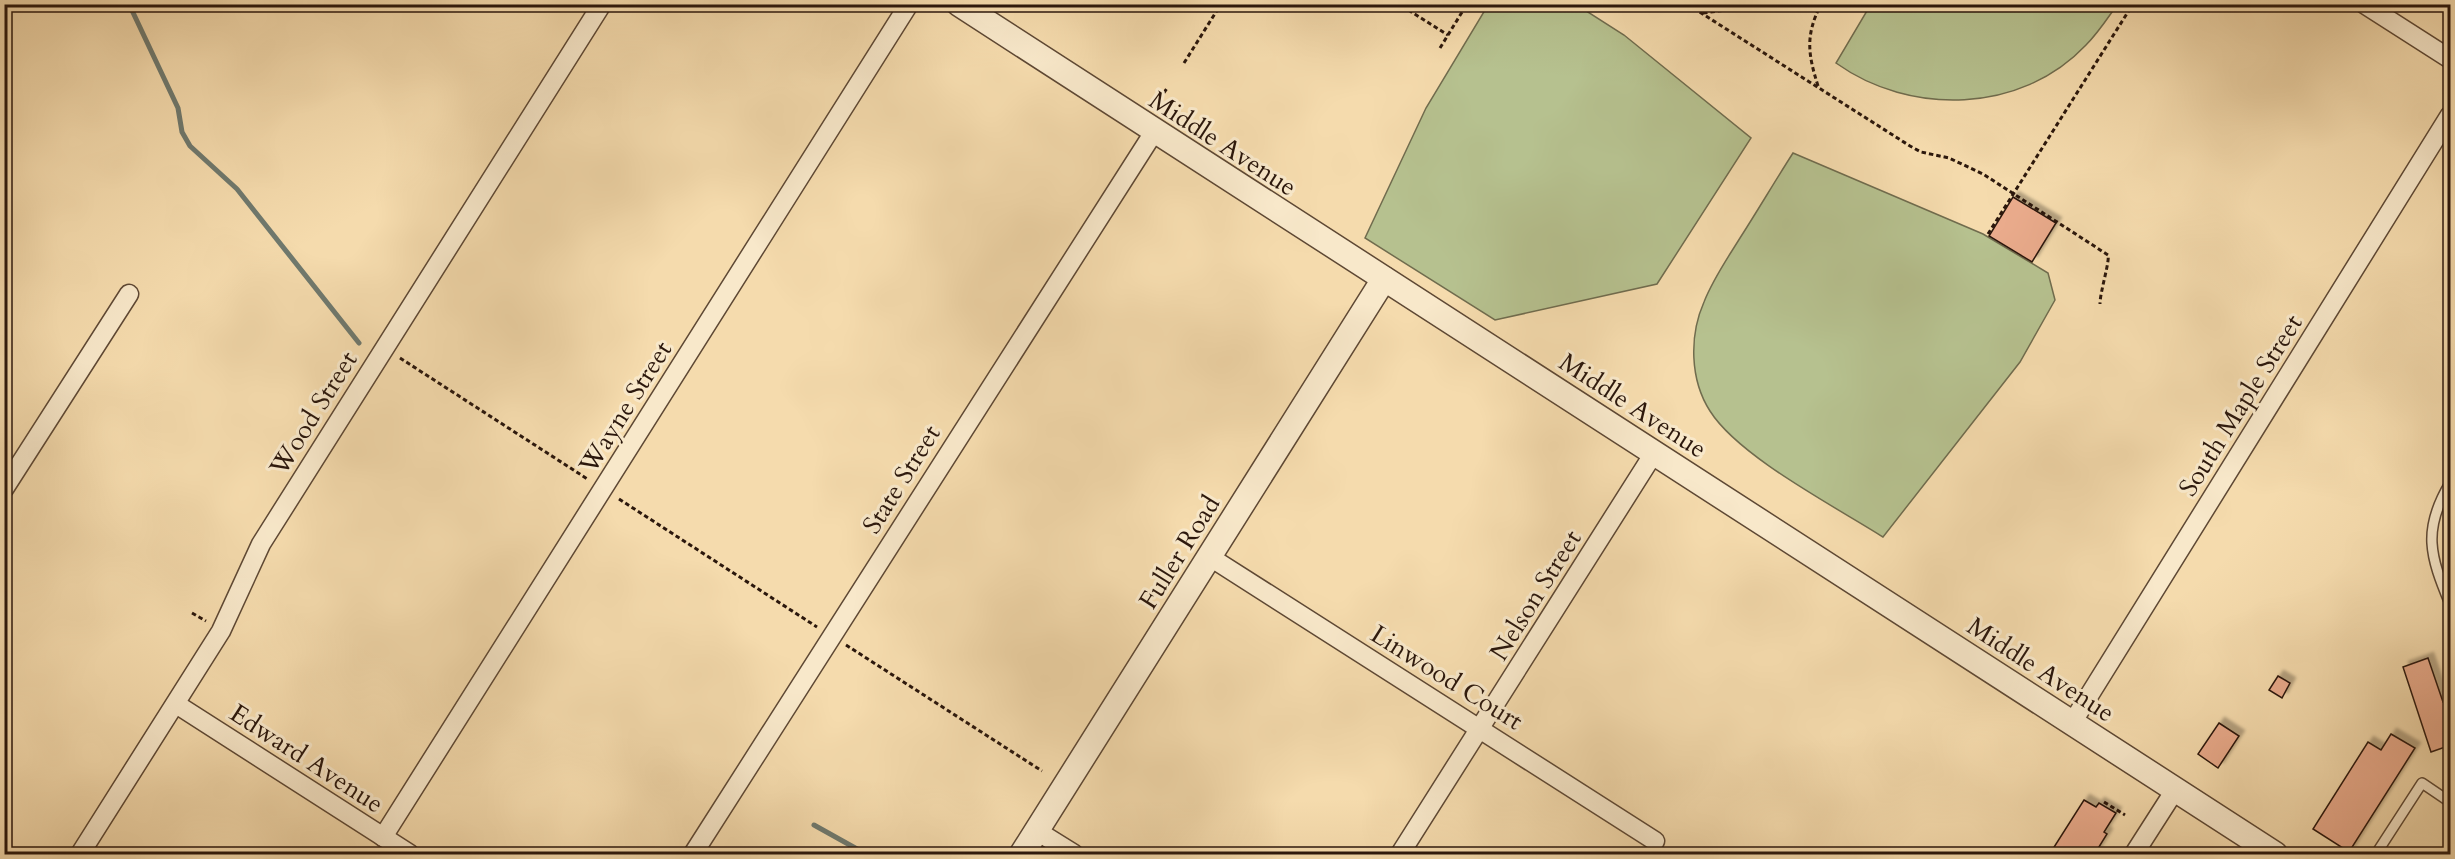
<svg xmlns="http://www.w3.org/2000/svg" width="2455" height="859" viewBox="0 0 2455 859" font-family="Cardo,serif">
	<defs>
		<filter id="shadow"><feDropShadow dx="5.5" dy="-5.5" stdDeviation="1.5" flood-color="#0004"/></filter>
	</defs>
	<rect width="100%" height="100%" fill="#f5dbad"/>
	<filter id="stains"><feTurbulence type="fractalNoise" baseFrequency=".00333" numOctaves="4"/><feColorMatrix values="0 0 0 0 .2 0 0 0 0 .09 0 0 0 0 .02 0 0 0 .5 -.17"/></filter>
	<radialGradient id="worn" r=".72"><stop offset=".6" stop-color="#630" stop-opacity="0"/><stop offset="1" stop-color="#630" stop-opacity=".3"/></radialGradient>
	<g fill="#b6c18f" stroke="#706c4e" stroke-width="1.5">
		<path d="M1871,4H2117V5C2107,19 2098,33 2086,45C2021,114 1910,116 1836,63Z"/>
		<path d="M1488,5H1577L1624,35L1751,138L1657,284L1495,320L1365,238L1426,108Z"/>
		<path d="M1793,153L1983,234L2048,273L2055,300L2020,362L1883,537C1836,507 1739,457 1710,411C1690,380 1689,336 1704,302C1713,279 1727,259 1740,238C1758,210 1775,181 1793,153Z"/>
	</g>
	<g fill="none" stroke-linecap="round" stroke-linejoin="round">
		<g stroke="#6f796e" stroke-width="5">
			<path d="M129,4L178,108L182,132L190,146L237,189L359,343"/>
			<path d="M814,825L866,854"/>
		</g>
	</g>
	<g fill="#eaab8c" stroke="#2b170c" stroke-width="1.5" filter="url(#shadow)">
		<path d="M2013,197L2056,223L2032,262L1989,236Z"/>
		<path d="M2428,658L2443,702L2451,699V745L2431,752L2403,667Z"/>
		<path d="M2278,676L2290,683L2282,698L2269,690Z"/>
		<path d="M2219,723L2239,736L2218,768L2198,754Z"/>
		<path d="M2391,734L2415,748L2349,852L2313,829L2368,742L2381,750Z"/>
		<path d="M2084,800L2096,807L2099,803L2116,813L2104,832L2107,834L2094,855H2049Z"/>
	</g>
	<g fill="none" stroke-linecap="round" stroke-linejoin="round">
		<defs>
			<g id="service">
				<path d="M2450,483C2422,530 2430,556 2450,604"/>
				<path d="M2376,854L2422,783L2450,802"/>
			</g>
			<g id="minor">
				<path d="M2364,4L2450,59"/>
				<path d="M4,489L129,294"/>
				<path d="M1210,557L1655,841"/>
				<path d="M176,704L410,854"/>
				<path d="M2072,723L2450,115"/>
				<path d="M1037,831L1074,854"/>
				<path d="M383,837L909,4"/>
				<path d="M80,854L221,631L261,544L602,4"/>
				<path d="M693,854L1154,132"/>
				<path d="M1400,854L1654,453"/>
				<path d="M2134,854L2175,790"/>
			</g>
			<g id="tertiary">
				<path d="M959,4L2275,854"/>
				<path d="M1022,854L1384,279"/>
			</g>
		</defs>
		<use href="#service" stroke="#5e4834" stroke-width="12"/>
		<use href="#minor" stroke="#5e4834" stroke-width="21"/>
		<use href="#tertiary" stroke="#5e4834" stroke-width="27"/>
		<g stroke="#2b170c" stroke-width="3" stroke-dasharray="4.5 3" stroke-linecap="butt">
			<path d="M1687,4L1910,146L1921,152L1949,158L1983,174L2108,255C2110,261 2100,292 2100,304"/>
			<path d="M1402,6L1448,35"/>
			<path d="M1703,13L1734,9L1745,4"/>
			<path d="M1440,48L1467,4"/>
			<path d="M1184,63L1221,4"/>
			<path d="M1818,86C1808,54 1805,36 1821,4"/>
			<path d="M1155,105L1168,87"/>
			<path d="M1988,234L2133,4"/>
			<path d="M400,358L589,480"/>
			<path d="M619,499L817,627"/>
			<path d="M192,613L206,621"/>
			<path d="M846,645L1042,771"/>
			<path d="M2104,802L2125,815"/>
		</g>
		<use href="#service" stroke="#f8e8ca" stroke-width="9"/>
		<use href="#minor" stroke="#f8e8ca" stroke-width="18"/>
		<use href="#tertiary" stroke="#f8e8ca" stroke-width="24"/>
	</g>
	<g text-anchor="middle" stroke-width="6" stroke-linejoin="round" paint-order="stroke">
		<g font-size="26" fill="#2b170c" stroke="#f8e8ca">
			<text transform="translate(1223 143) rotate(33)" y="9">Middle Avenue</text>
			<text transform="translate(1633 405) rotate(33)" y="9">Middle Avenue</text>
			<text transform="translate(2240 405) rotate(-58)" y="9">South Maple Street</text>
			<text transform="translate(625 407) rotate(-58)" y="9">Wayne Street</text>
			<text transform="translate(313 413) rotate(-58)" y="9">Wood Street</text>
			<text transform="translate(901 479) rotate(-58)" y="9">State Street</text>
			<text transform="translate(1179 552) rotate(-58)" y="9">Fuller Road</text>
			<text transform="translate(1535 595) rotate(-58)" y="9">Nelson Street</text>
			<text transform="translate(2041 669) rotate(33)" y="9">Middle Avenue</text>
			<text transform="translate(1447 677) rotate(32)" y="9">Linwood Court</text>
			<text transform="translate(307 758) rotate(33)" y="9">Edward Avenue</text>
		</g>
	</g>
	<rect width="2455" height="859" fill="none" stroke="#f5dbad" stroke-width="24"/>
	<rect x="6" y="6" width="2443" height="847" fill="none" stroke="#2b170c" stroke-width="3"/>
	<rect x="12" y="12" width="2431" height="835" fill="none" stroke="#2b170c" stroke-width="1.5"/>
	<rect width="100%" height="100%" filter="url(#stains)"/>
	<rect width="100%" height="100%" fill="url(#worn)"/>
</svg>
